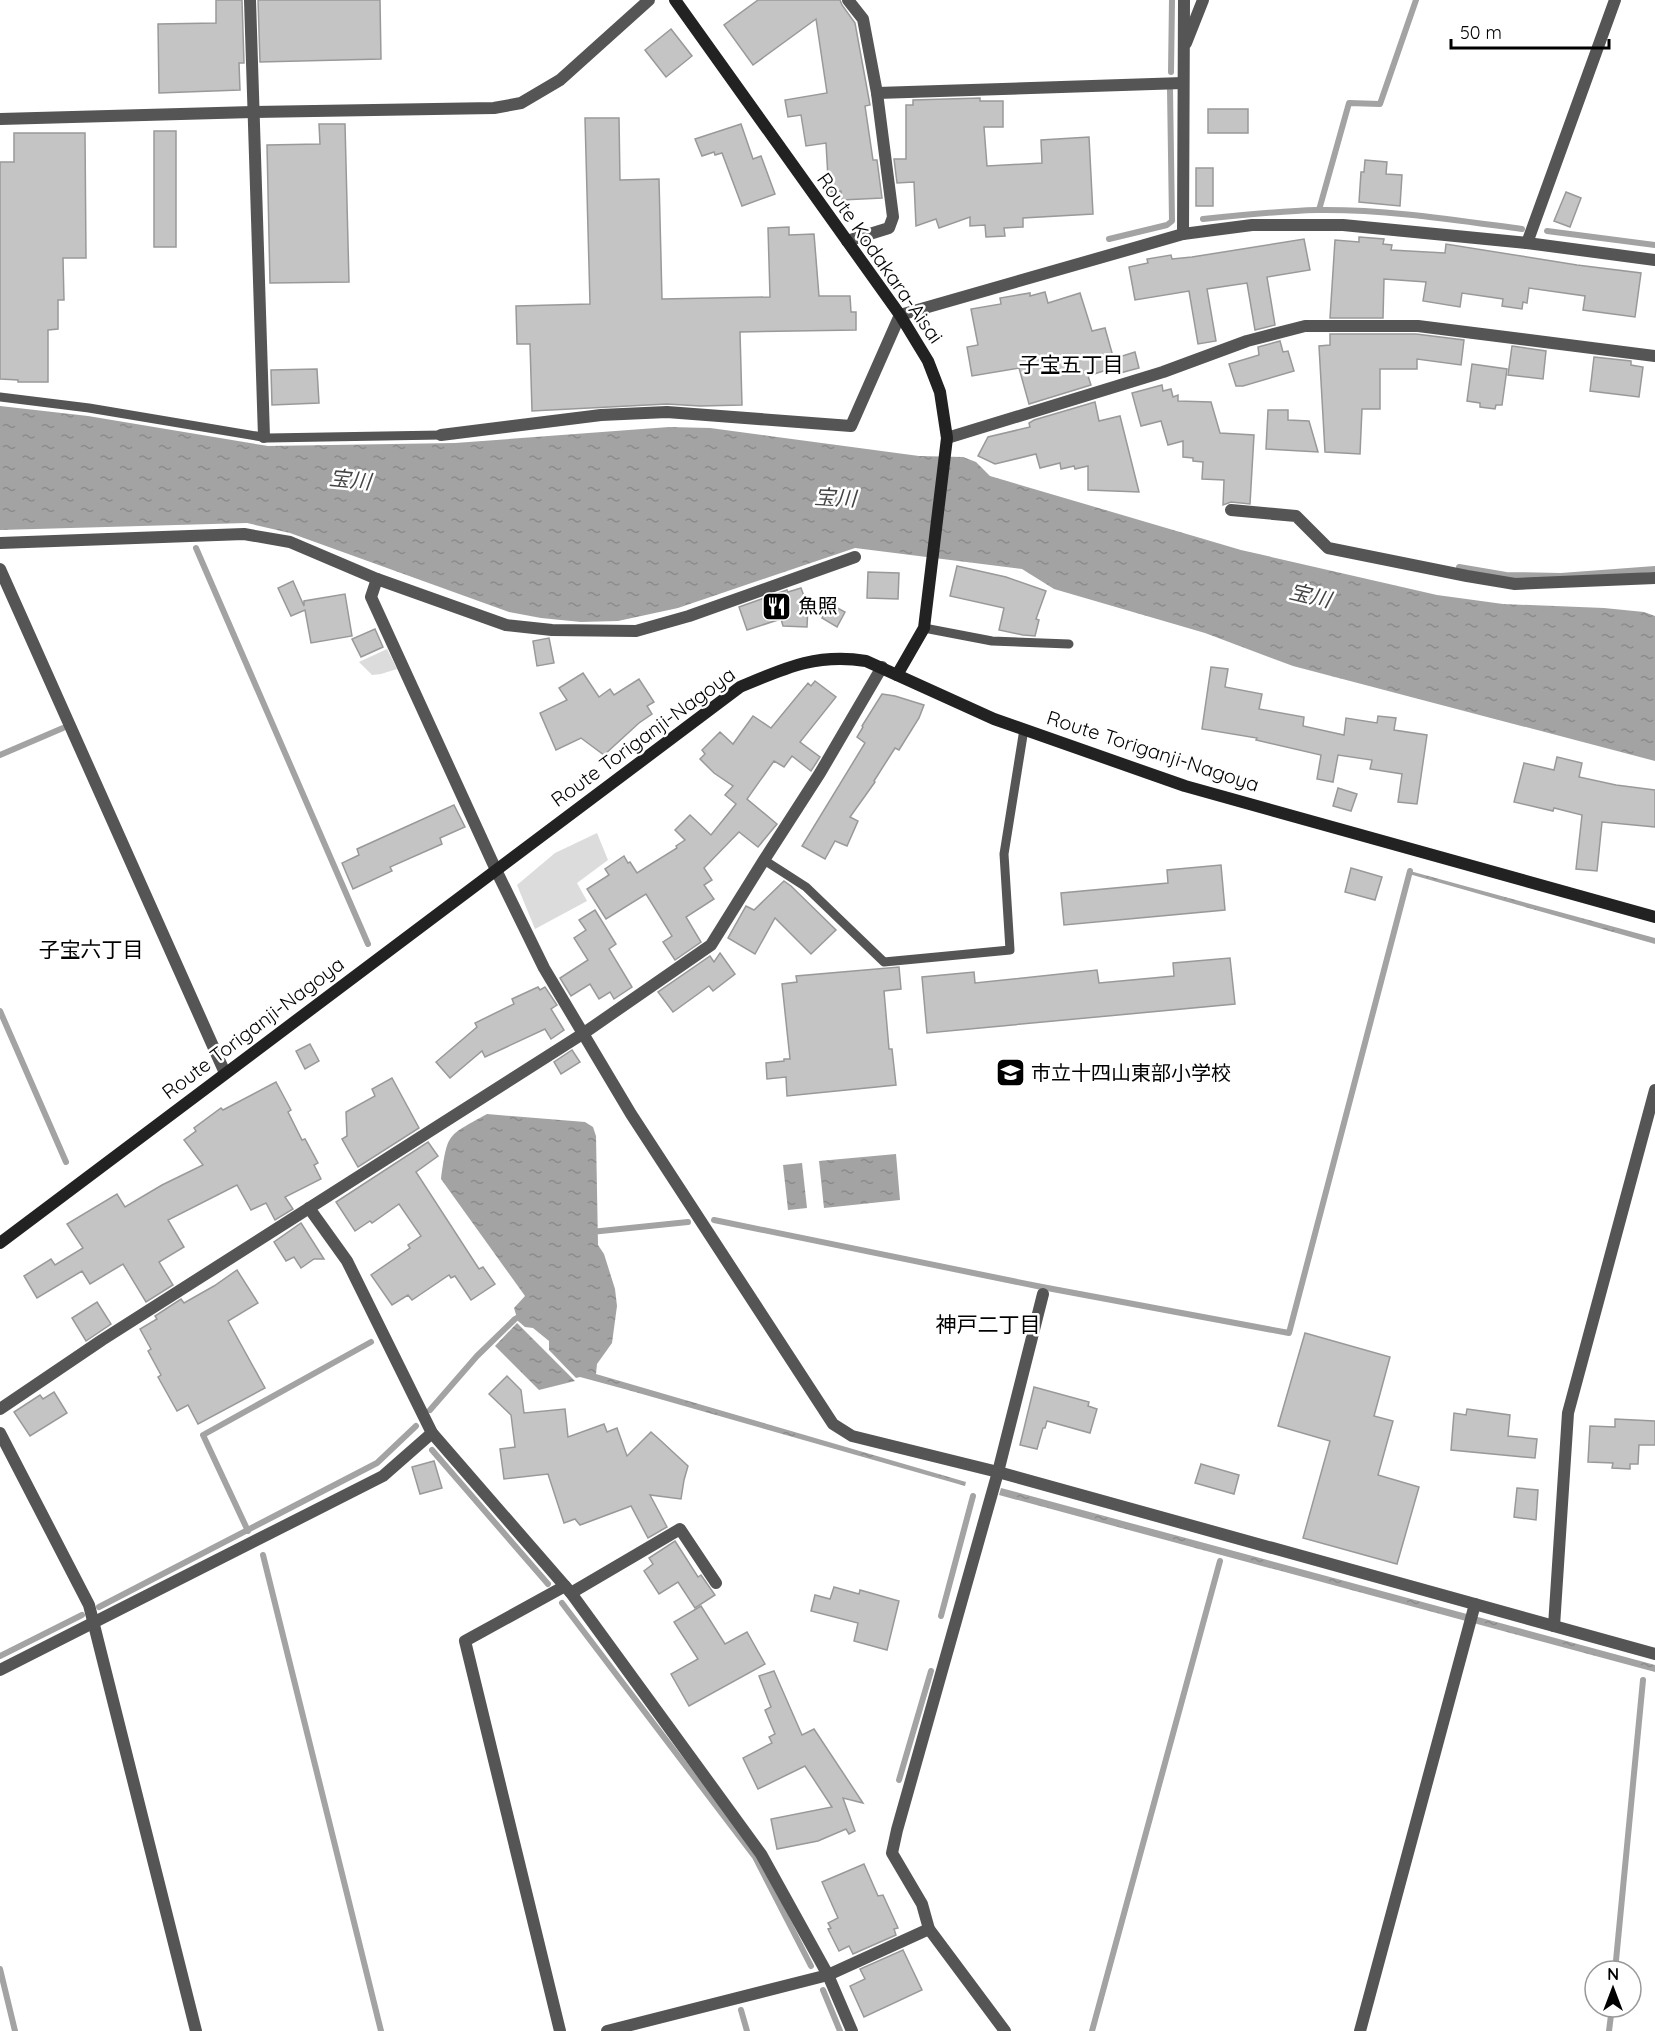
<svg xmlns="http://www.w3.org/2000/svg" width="1655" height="2031" viewBox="0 0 1655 2031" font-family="Quicksand,'Noto Sans JP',sans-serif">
	<defs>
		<pattern id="water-ripples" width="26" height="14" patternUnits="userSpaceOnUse" patternTransform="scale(1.5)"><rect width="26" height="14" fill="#a3a3a3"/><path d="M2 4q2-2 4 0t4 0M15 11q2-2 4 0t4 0" fill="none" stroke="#8b8b8b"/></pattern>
	</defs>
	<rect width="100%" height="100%" fill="#fff"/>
	<g fill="#dcdcdc">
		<path d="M387,649L397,669L381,674L372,675L359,662Z"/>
		<path d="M597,833L608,860L577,883L587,901L535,929L517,885L555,853Z"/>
	</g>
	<g fill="url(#water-ripples)">
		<path d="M0,406L88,416L268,446L455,443L669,427L710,428L919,456L963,457L976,462L990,476L1241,550L1437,595L1503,604L1604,608L1644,612L1655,616V761L1293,666L1205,633L1054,589L1022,569L855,548L678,608L618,621L581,622L541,618L509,612L290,533L247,523L0,530Z"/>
		<path d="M1410,871L1655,938V944L1409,874Z"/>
		<path d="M487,1114L585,1122L593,1127L596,1136L598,1245L604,1254L615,1289L617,1306L612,1343L597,1364L596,1374L966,1482L965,1486L628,1390L580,1377L576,1378L549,1350V1341L533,1328L525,1327L518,1321L514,1308L525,1296L441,1179C448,1132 446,1137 487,1114Z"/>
		<path d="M896,1154L900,1200L824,1208L819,1161Z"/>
		<path d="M802,1163L807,1208L788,1210L783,1165Z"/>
		<path d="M517,1323L575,1381L539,1390L495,1346Z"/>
		<path d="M1001,1488L1655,1665V1672L999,1495Z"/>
	</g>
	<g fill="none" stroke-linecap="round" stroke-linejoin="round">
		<g stroke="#a3a3a3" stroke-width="6">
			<path d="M1171,72L1172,0"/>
			<path d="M1319,210L1349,103L1380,104L1416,0"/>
			<path d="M1203,219C1241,215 1279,211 1317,210C1386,209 1455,220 1522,229"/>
			<path d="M1547,231L1655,245"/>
			<path d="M1109,239L1167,225L1172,221L1170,89"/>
			<path d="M196,548L368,944"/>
			<path d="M1459,567L1506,575L1561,576L1655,569"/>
			<path d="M0,755L63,728"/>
			<path d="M0,1011L66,1162"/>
			<path d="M714,1220L1042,1287L1289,1333L1410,871"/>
			<path d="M591,1232L688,1222"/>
			<path d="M430,1410L477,1356L515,1319L522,1315"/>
			<path d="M432,1450L548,1584"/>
			<path d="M248,1531L203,1435L371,1342"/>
			<path d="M263,1555L381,2031"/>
			<path d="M562,1603L755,1857L811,1966"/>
			<path d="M99,1607L377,1463L416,1426"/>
			<path d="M941,1616L973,1496"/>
			<path d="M0,1656L82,1615"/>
			<path d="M899,1780L931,1671"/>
			<path d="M0,1969L15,2031"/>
			<path d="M1615,1971L1643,1680"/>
			<path d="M823,1990L840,2031"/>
			<path d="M741,2010L747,2031"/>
			<path d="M1092,2031L1220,1561"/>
			<path d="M1609,2031L1612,2007"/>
		</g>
	</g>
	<g fill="#c4c4c4" stroke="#999" stroke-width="1.5">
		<path d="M216,0H242L244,63H239L240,90L159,93L158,24L216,23Z"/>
		<path d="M258,0H380L381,59L260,62Z"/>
		<path d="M758,0H840L842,5L855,23L870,105L865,106L873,160H877L882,198L842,200L841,191L831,192V178H828L826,143L806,146L801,115L788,117L785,100L827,93L816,19L753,65L724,25Z"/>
		<path d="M671,29L692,56L666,77L645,50Z"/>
		<path d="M980,98V101H1003V127H984L987,166L1042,163L1041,140L1089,137L1093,214L1023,218V227L1004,228L1005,236L986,237L985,225L970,226V217L939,228L936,219L916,226L914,182L897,183L894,159H906V105H913V100Z"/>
		<rect x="1208" y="109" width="40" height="24"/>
		<path d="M585,118H619L620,180L659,179L662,299L770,297L768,228L789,227V235L814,234L819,296H850L851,312H856V330L740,332L742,405L700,406L667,404L532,411L530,344H517L516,306L590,304Z"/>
		<path d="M319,124H345L349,282L270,283L267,145L320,144Z"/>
		<path d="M741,124L753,159L761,156L775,194L742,206L722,153L715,155L714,152L702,156L695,139Z"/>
		<rect x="154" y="131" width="22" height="116"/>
		<path d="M14,133H85L86,258H63L64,300H58V329L48,330V382H18V380L0,379V162H14Z"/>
		<path d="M1365,160L1387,162L1386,174L1402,175L1400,206L1359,202L1361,172H1364Z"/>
		<rect x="1196" y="168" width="17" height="38"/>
		<path d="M1566,192L1581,198L1570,227L1554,221Z"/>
		<path d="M1359,237L1384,239L1383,244L1392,245L1391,250L1445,253L1446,244L1577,265L1641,273L1635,317L1583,310L1585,296L1529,288L1527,303L1523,302L1522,309L1502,306L1503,299L1462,293L1460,307L1423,301L1426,282L1384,279L1383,318H1330L1335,240L1359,242Z"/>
		<path d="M1304,239L1310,270L1267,277L1275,325L1255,330L1247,283L1207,289L1216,341L1198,344L1189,291L1135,300L1129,267L1148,263L1147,259L1171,255L1172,259L1192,257Z"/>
		<path d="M1045,292L1048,303L1080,293L1092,331L1105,328L1116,367L1088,376L1091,385L1029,404L1019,368L972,376L967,347L978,345L971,309L1001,304L1000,298L1030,293V296Z"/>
		<path d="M1330,334H1416L1464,340L1461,365L1417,359V369H1380V409H1362L1360,454L1325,452L1319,346L1330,345Z"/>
		<path d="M1280,341L1283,352L1288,351L1294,371L1243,386H1236L1229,364L1259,355L1258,347Z"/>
		<path d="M1512,346L1546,351L1543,379L1508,375Z"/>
		<path d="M1135,352L1139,368L1120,373L1116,358Z"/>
		<path d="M1594,357L1631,361V365L1643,367L1639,397L1590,391Z"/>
		<path d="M1472,364L1507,369L1502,405H1496L1495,409L1480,407V403L1467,401Z"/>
		<path d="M317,369L319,403L272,405L271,370Z"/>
		<path d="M1162,385L1163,391L1171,389L1173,397L1178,395V401L1211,402L1220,433L1254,435L1250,504L1231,502L1223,505L1224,480L1202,479L1203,462L1193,461V458L1183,457V441L1168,445L1161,421L1141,426L1132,393Z"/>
		<path d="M1095,402L1099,421L1120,416L1139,492L1088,490V466L1075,469L1074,466L1061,469L1060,463L1040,468L1036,454L995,464L978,456L988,437L1030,427L1029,423L1034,420Z"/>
		<path d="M1268,410H1288V420L1309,421L1318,452L1266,449Z"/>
		<path d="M957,566L1006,577L1046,591L1036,619L1039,620L1035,636L1023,635L999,630L1004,608L950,596Z"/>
		<path d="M868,572L899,573L898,599L867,598Z"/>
		<path d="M293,581L304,606V601L345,594L352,636L311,643L305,610L291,616L278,588Z"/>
		<path d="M801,588L808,607L807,627L783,626L781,619L747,630L739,607L787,590L788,592Z"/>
		<path d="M830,604L845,612L837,627L822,618Z"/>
		<path d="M375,629L383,647L361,657L352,639Z"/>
		<path d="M549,638L554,663L537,666L533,641Z"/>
		<path d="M1211,667L1228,669L1225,687L1262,694L1259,709L1304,717L1303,726L1344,735L1346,718L1377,723L1378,716L1396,718L1394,730L1427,735L1417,804L1398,802L1402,774L1370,769L1372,760L1338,755L1333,782L1317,779L1321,755L1256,740L1257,738L1202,729Z"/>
		<path d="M583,673L599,697L610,689L614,695L639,679L654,702L647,706L652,714L639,723L604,755L581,738L556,750L540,713L567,700L559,688Z"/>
		<path d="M815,681L836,697L800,742L820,757L811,771L792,756L784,767L774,761L747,799L777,824L758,847L739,832L704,868L712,880L704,885L714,899L686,917L701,942L675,960L663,942L672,936L646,894L606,919L587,889L609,875L605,869L624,856L628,863L630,862L637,873L677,848L676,846L685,840L675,830L690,815L711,835L736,804L725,795L733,786L714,773L700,759L705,754L702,750L720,732L733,744L753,716L771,728L808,683L811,686Z"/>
		<path d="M882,694L895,696L924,705L919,718L899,750L895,748L874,781L875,782L850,817L858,821L847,846L835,841L825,859L802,846L865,743L857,737L863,727L862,726Z"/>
		<path d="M1557,757L1582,763L1579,777L1616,785L1655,790V827L1602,822L1597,871L1576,869L1582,815L1554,808L1553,811L1514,802L1524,763L1554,770Z"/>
		<path d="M1338,788L1357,794L1351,811L1333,806Z"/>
		<path d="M454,805L465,827L440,838L442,844L390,867L392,871L353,889L342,863L359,855L357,849Z"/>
		<path d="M1221,865L1225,910L1064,925L1061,893L1168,883L1167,870Z"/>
		<path d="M1351,868L1382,877L1375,900L1345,892Z"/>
		<path d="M784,881L791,886L836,930L811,954L775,918L755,954L728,938L746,906L754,910Z"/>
		<path d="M595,910L616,944L609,949L632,987L614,999L610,992L599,999L590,984L571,996L560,978L588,960L574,938L586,930L579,920Z"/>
		<path d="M720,953L735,974L713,991L709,986L673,1012L658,992L710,956L714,962Z"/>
		<path d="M1230,958L1235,1004L927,1033L922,977L974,972L975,983L1097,970L1099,983L1174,976L1173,963Z"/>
		<path d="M899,967L901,989L884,991L889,1049H892L896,1085L787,1096L786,1077L767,1079L766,1063L784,1061V1059H790L782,984L797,982L796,976Z"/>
		<path d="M538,987L540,990L545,987L557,1005L551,1009L564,1030L551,1039L545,1029L485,1057L482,1051L450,1078L436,1062L477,1027L475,1023L514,1004L512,999Z"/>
		<path d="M310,1044L319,1061L305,1069L296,1051Z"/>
		<path d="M572,1050L580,1062L561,1074L554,1062Z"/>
		<path d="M392,1078L419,1128L358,1167L342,1139L347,1136L346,1112L375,1096L372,1089Z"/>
		<path d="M276,1082L291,1110L288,1112L302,1140L305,1139L318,1163L314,1165L321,1179L285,1197L293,1209L275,1220L266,1203L251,1210L237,1185L168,1220L184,1247L159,1262L173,1285L146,1302L123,1264L90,1284L82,1271L37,1298L24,1276L51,1259L55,1265L83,1248L67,1224L117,1194L125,1207L162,1185L203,1165L184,1140L196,1131L194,1128L221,1108L223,1110Z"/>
		<path d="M428,1142L438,1156L416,1172L479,1269L483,1267L495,1284L471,1300L455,1276L451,1278L449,1275L412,1300L408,1295L392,1305L371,1275L410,1248L408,1245L421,1236L399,1204L372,1223L370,1221L355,1231L336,1202Z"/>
		<path d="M301,1223L324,1259H314L301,1268L294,1257L286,1261L274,1242Z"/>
		<path d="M237,1270L258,1303L228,1321L265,1388L198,1424L188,1405L177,1411L158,1377L161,1375L148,1351L151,1349L140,1329L157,1319L155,1316L181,1299L184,1303L214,1286Z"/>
		<path d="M97,1302L111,1324L86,1341L72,1318Z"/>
		<path d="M1305,1333L1390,1357L1374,1416L1393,1421L1378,1475L1419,1487L1397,1564L1303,1538L1330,1441L1278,1426Z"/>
		<path d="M507,1376L521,1390L524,1413L565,1409L568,1437L604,1424L607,1432L617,1428L627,1456L651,1432L660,1440L688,1466L684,1480L681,1499L650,1495L667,1527L648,1538L631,1506L580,1525L575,1519L564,1523L548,1474L504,1479L500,1449L515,1447L511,1415L489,1394Z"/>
		<path d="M1034,1387L1089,1402L1088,1406L1097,1409L1090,1433L1047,1421L1045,1428H1043L1037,1449L1020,1445Z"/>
		<path d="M54,1392L67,1413L30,1436L14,1412L40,1395L43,1399Z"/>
		<path d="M1467,1409L1510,1415L1508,1436L1537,1439L1535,1458L1451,1450L1454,1413L1466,1415Z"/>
		<path d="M1615,1419L1655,1421V1445H1639L1638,1464H1630V1469L1612,1468L1613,1463L1588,1462L1590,1426L1615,1427Z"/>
		<path d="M434,1461L442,1488L420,1494L412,1467Z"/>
		<path d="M1201,1464L1239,1475L1234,1494L1195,1483Z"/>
		<path d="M1517,1488L1538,1490L1536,1520L1514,1517Z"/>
		<path d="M675,1541L698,1577L701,1575L715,1595L695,1608L678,1582L659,1594L644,1571L653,1564L649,1558Z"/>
		<path d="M834,1587L859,1594L860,1590L899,1601L887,1650L854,1641L858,1623L811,1611L815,1595L830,1599Z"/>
		<path d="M701,1606L725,1644L747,1632L765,1664L689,1706L671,1674L698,1659L674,1622Z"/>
		<path d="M774,1671L802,1735L814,1729L863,1803L843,1798L855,1831L849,1834L846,1829L818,1841L777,1849L771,1819L832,1807L805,1766L758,1789L743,1758L772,1743L769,1737L775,1734L765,1710L771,1707L759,1676Z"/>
		<path d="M864,1864L878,1896L883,1895L898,1928L894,1929L896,1935L853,1954L849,1946L839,1951L828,1929L831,1928L828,1923L838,1918L822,1882Z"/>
		<path d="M903,1950L922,1990L864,2017L850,1986L865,1979L860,1969Z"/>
	</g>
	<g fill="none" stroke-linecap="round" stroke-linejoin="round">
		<g stroke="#555" stroke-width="9">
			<path d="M0,397L89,408L268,438L441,435"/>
			<path d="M924,628L992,641L1069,644"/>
			<path d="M764,860L806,887L884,962L1010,950L1004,854L1024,729"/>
		</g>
		<g stroke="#555" stroke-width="12">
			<path d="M250,0L264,437"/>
			<path d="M1186,43L1203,0"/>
			<path d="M877,93L1183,83"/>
			<path d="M0,119L253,112L494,108L521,103L560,80L649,0"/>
			<path d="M1183,234L1184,0"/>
			<path d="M847,241L889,228L893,217L877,93L863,19L848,0"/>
			<path d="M441,435L601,415L667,412L851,426L900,315L1183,234L1252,225H1343L1527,243L1655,260"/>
			<path d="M947,438L1163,372L1247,341L1305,326H1418L1655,356"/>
			<path d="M1231,510L1296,516L1328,548L1467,576L1515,584L1655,578"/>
			<path d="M0,543L244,534L290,542L377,579L506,625L552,630L636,631L689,616L855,557"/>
			<path d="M0,569L225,1073"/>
			<path d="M377,579L371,597L496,870L544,968L631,1114L833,1424L852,1436L998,1472L1655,1654"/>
			<path d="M309,1208L347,1261L432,1433L571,1593L761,1854L828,1975L852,2031"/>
			<path d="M0,1409L102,1340L584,1033L711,945L764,860L820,773L882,667"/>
			<path d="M0,1433L89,1605L196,2031"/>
			<path d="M571,1593L680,1529L716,1583"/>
			<path d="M1554,1626L1568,1413L1655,1090"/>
			<path d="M0,1670L383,1476L432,1433"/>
			<path d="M560,2031L465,1641L565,1586"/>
			<path d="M607,2031L828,1975L929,1929"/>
			<path d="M1005,2031L929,1929L922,1904L892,1853L897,1830L998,1472L1043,1294"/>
			<path d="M1360,2031L1475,1604"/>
		</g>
		<path stroke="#555" stroke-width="12" d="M1527,243L1615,0"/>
		<g stroke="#222" stroke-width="12">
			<path d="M675,0L900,315L928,361L940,392L947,438L924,628L897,675"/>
			<path d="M0,1243L740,687C785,668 817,653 866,661L994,719L1185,786L1655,917"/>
		</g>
	</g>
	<defs>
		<symbol id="restaurant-square" viewBox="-11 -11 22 22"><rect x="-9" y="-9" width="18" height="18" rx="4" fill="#000" stroke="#fff"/><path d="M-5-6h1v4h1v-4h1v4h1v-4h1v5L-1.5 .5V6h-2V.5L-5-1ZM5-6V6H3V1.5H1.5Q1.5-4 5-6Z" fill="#fff"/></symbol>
		<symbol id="school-square" viewBox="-11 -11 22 22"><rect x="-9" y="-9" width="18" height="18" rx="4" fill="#000" stroke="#fff"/><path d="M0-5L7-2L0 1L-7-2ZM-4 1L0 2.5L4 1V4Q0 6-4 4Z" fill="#fff"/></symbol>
	</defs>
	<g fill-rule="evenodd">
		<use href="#restaurant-square" x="760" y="590" width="33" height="33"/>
		<use href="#school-square" x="994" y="1056" width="33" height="33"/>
	</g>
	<g text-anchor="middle" stroke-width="5" stroke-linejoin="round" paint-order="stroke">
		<g font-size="20" fill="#000" stroke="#fff">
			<text transform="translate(880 258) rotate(55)" y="7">Route Kodakara-Aisai</text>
			<text transform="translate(643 737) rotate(-36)" y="7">Route Toriganji-Nagoya</text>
			<text transform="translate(1153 751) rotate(18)" y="7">Route Toriganji-Nagoya</text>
			<text transform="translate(253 1028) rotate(-37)" y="7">Route Toriganji-Nagoya</text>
		</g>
		<g font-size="20" fill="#000" stroke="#fff" text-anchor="start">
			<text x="798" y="613">魚照</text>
			<text x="1031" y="1080">市立十四山東部小学校</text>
		</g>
		<g font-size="21" fill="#000" stroke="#fff">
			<text x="1071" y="372">子宝五丁目</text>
			<text x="91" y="957">子宝六丁目</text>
			<text x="988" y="1332">神戸二丁目</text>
		</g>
		<g font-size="21" font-style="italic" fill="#444" stroke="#fff">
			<text transform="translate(350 480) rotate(6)" y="7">宝川</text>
			<text transform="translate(835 498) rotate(3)" y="7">宝川</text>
			<text transform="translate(1310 596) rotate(13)" y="7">宝川</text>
		</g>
	</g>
	<g transform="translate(1613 1989)"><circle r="28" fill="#ffffff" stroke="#999999" stroke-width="1.5"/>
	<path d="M0-4.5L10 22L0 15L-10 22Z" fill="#000000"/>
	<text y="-9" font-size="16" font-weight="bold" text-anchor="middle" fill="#000000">N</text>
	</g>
	<path d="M1451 39v9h158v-9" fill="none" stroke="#000000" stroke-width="3"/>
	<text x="1460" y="39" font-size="18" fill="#000000" stroke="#ffffff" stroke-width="4.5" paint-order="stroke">50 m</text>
</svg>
